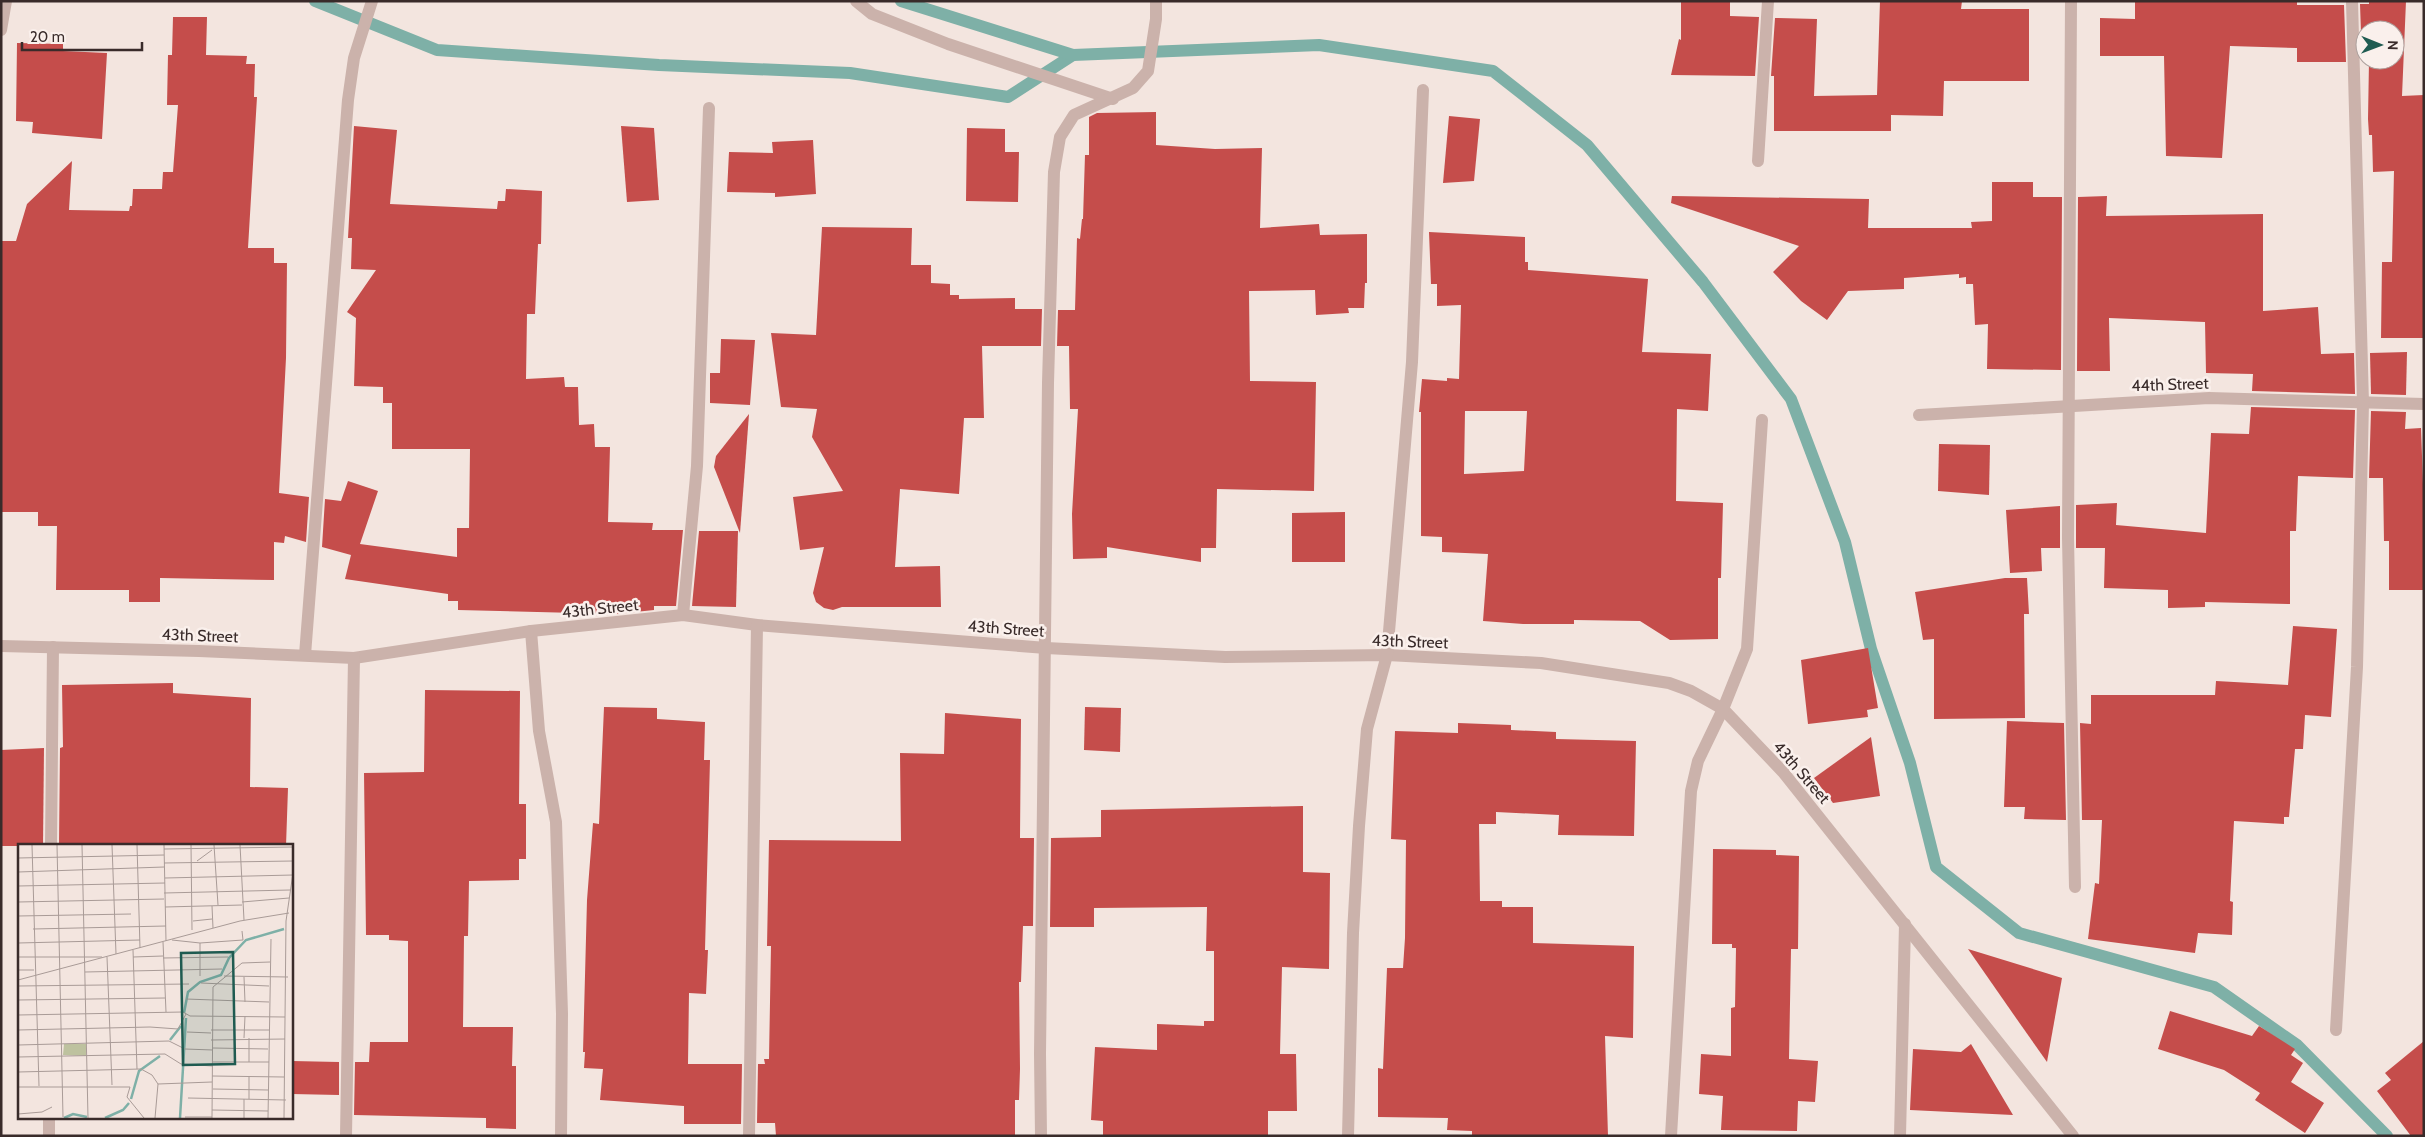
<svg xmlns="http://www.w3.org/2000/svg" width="2425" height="1137" viewBox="0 0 2425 1137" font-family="Cabin,sans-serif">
	<rect width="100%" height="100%" fill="#f3e5df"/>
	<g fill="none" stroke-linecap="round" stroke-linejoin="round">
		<g stroke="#7eb0a7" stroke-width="12">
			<path d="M315,1L437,50L659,65L850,73L1008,97L1073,55"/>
			<path d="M901,1L1073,55L1319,45L1493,71L1587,145L1703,282L1791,399L1845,542L1871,649L1910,763L1936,867L2019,933L2214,987L2297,1045L2387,1136"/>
		</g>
	</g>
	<g fill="#c54d4b" fill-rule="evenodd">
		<path d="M1681,1H1730V16L1759,17L1755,76L1671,75L1679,39L1681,40Z"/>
		<path d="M1880,1H1962L1961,9H2029V81H1944L1943,116L1891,115V131H1774V76H1771L1775,18L1817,19L1814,96L1877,95Z"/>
		<path d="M2135,1H2297V5H2344L2346,62H2297V48L2230,46L2222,158L2166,156L2164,56H2100V18L2135,19Z"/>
		<path d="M2369,1H2406L2402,96L2424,95V338H2381L2382,262H2392L2394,171L2373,172L2372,135H2369L2368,119L2369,61H2362L2360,4H2369ZM2365,30H2395V60H2365Z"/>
		<path d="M173,17H207L206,55L247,56L246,64H255L254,97H257L248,248H274V263H287L286,358L279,493L309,497L306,542L285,536L284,543L274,542V580L160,578V602H129V590H56L57,526H38V512H1V241H16L27,204L72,161L69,210L129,211L130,206H132L133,189H162L163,172H173L178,105H167L168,55H172Z"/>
		<path d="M17,43L63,44V51L107,53L102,139L32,133L33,122L16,121Z"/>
		<path d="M1156,112V145L1215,149L1262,148L1260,228L1319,224L1320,235L1367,234V283H1365L1364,308H1348L1349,313L1316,315L1315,290L1249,291L1250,381L1316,382L1314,491L1217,489L1216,548H1201V562L1107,547V558L1073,559L1072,514L1078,409H1070L1069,346H1057L1058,310H1075L1077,238L1080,239L1082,219H1083L1085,155H1089V117L1097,113Z"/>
		<path d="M1449,116L1480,119L1474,181L1443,183Z"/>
		<path d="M354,126L397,130L390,204L497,209L498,201H505L506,189L542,191L541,244H538L535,314H527L526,379L564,377L565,387H578L579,425L594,424L595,447H610L608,522L653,523L652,530H683L676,606H654V610L616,614L458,610V601H448V594L345,579L351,555L322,547L325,499L341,501L348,481L378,491L360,544L457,557V528H469L470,449H392V403H383V387L354,386L356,318L347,312L376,270L351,269L352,238H348Z"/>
		<path d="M621,126L654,128L659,200L627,202Z"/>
		<path d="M967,128L1005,129V152H1019L1018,202L966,201Z"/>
		<path d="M813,140L816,194L775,197V193L727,192L729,152L773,153L772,142Z"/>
		<path d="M1992,182H2033V197H2062L2061,370L1987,369L1988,324L1975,325L1973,284H1966V277L1959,278V274L1904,278V289L1848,291L1827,320L1801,301L1773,272L1799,246L1671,203L1672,196L1869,199L1868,228H1972L1971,222L1992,221Z"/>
		<path d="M2107,196L2106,216L2263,214V311L2318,307L2321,354L2354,353L2355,394L2252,391L2253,374L2206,373L2205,322L2109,318L2110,371H2077L2078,197Z"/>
		<path d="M822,227L912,228L911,265H931V283L950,284V295H959V299L1015,298V309H1042L1041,346H982L984,418H964L959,494L900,489L895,567L940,566L941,607H842L833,610L824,608L816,602L813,593L824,547L800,550L793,497L843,491L812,437L817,409L781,407L771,333L816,335Z"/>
		<path d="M1429,232L1525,237V262H1528V270L1648,279L1642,352L1711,354L1708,411L1677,409L1676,501L1723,503L1721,578H1718V639L1670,640L1640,621L1574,620V624H1523L1483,621L1488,554L1442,552V537L1421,536V412H1419L1422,379L1447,381V378L1459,379L1461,305L1437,306V284H1431ZM1465,411H1527L1524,471L1464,474Z"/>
		<path d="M721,339L755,340L750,405L710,403V373H720Z"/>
		<path d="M2407,352L2406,395L2371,394L2370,353Z"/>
		<path d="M2251,407L2355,410L2353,478L2298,476L2296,531H2290V604L2205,602V607L2168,608V590L2104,588L2105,548H2076V505L2117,503L2116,525L2206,533L2211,433L2249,434Z"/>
		<path d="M2371,411L2406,412L2405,429L2421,428L2424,512L2423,590H2389V541H2384L2383,478H2369Z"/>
		<path d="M749,414L740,533L714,467L716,456Z"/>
		<path d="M1939,444L1990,445L1989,495L1938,491Z"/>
		<path d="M2060,506V548H2041L2042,571L2010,573L2006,510Z"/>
		<path d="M1345,512V562H1292V513Z"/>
		<path d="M699,531H738L736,607L692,606Z"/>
		<path d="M2005,578H2027L2029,614H2024L2025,718L1934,719V639L1923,640L1915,592Z"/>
		<path d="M2293,626L2337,629L2331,717L2305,715L2303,749H2295L2289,817H2284V824L2234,821L2230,901L2233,902L2232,935L2198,933L2195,953L2088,939L2095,883L2099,884L2102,820H2082L2080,723L2091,724V695H2215L2216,681L2288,685Z"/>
		<path d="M1868,648L1878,708L1867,710L1868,717L1808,724L1801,660Z"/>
		<path d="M173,683V693L251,698L250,787L288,788L286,846H59L60,748L63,747L62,685Z"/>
		<path d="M425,690L520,691L519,804H526V859H519V880L469,881L468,936H464L463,1027H513L512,1066H516V1129L486,1128V1118L354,1115L355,1062H369L370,1042H408V941L389,940V935H366L364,773L424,772Z"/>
		<path d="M604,707L657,708V719L705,722L704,760H710L705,950H708L706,994L689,993L688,1064H742L741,1124H684V1106L600,1100L603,1069L584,1068L585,1052H583L587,900L593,823L599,824Z"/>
		<path d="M1085,707L1121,708L1120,752L1084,750Z"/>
		<path d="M945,713L1021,719L1020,838H1034L1033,926H1023L1021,982H1019L1020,1069L1019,1100H1015V1136H776L775,1123H757L758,1064H765L764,1059H769L771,946H767L769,840L901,841L900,753L944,754Z"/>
		<path d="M2007,721L2064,723L2066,820L2024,819L2025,807H2004Z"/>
		<path d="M1458,723L1511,725V730L1556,732V739L1636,741L1634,836L1558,835L1559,815L1496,812V824H1479L1480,901H1502V907H1533V943L1634,946L1633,1038L1605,1036L1608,1136H1472V1131L1447,1130L1448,1118L1378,1117V1068L1383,1069L1387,968H1403L1405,938L1406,840L1391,839L1395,731L1458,733Z"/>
		<path d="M1871,737L1880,796L1833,803L1814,778Z"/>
		<path d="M44,748L43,846H1V750Z"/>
		<path d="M1303,806V872L1330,873L1329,969L1282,967L1280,1054H1296L1297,1111H1268V1136H1103V1121L1091,1120L1095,1047L1157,1050V1024L1204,1026V1021H1214V951H1206L1207,907L1094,908V927H1050L1051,838L1101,837V810Z"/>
		<path d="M1713,849L1776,850V855L1799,856L1798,949H1791L1789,1059L1818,1061L1815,1102L1798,1101L1797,1131L1721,1130L1723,1096L1699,1094L1701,1054L1731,1056V1008L1735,1007L1736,948H1732V944H1712Z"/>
		<path d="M1968,949L2062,978L2047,1062L2016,1018Z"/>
		<path d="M2170,1011L2252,1036L2259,1026L2295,1049L2291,1055L2303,1063L2291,1082L2324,1103L2305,1133L2255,1100L2260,1093L2224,1070L2158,1049Z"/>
		<path d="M2424,1041V1136H2411L2377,1091L2391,1080L2385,1073Z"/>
		<path d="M1971,1044L2013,1115L1910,1110L1913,1049L1961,1052Z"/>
		<path d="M292,1061L339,1062V1095L292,1094Z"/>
	</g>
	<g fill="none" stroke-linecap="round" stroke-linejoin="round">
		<g stroke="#cbb2ab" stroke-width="12">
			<path d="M856,1L872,14L948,44L1113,99"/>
			<path d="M2071,1L2068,538L2075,887"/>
			<path d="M1,30L6,1"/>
			<path d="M1758,161L1768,1"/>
			<path d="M1919,415L2209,398L2424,404"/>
			<path d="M683,615L697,466L709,108"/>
			<path d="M531,631L539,731L556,822L562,1014L561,1136"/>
			<path d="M1,646L199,651L354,658L531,631L683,615L757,625L1046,648L1225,657L1387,655L1541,663L1669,683L1691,691L1723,709L1783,772L2073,1136"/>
			<path d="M305,655L348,100L354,58L372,1"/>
			<path d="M51,846L53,647"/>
			<path d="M2336,1030L2357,667L2363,403L2352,1"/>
			<path d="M49,1136V1118"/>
			<path d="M346,1136L354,658"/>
			<path d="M749,1136L757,625"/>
			<path d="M1041,1136L1040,1054L1048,383L1054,172L1060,137L1074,115L1133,88L1148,71L1156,19V1"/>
			<path d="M1348,1136L1353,933L1359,826L1367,729L1387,655L1412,362L1423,90"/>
			<path d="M1671,1136L1691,791L1698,761L1723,709L1747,649L1762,420"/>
			<path d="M1900,1136L1905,924"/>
		</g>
	</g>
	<g text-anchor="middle" stroke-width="5" stroke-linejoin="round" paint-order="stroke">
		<g font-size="16" fill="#392b2a" stroke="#faf0ec">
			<text transform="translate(2170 384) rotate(-2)" y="6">44th Street</text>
			<text transform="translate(600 608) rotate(-6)" y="6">43th Street</text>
			<text transform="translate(1006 628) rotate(4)" y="6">43th Street</text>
			<text transform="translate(200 635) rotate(2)" y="6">43th Street</text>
			<text transform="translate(1410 641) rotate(2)" y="6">43th Street</text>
			<text transform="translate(1802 772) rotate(49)" y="6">43th Street</text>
		</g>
	</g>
	<g transform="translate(18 844)">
		<rect width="275" height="275" fill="#f3e5df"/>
		<path d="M46,200H68V212L45,211Z" fill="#bec29f"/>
		<path fill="none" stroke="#7eb0a7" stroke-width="2.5" d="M166,169L170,148L182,138L203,131L211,114L228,96L266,85M152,196L163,182M113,255L121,227L142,212M46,274L55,270L69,273M87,274L105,266L111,259M162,274L168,174"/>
		<path fill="none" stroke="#a99b97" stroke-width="1" d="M14,1L21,242M39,1L45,273M64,1L70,274M94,1L98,110M119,1L122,104M146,1L148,97M173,1L174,86M196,1L200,61M222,1L226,76M146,5L275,3M0,14L146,11M179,17L194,6M146,19L275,17M0,28L146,23M147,34L275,31M0,42L147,39M146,49L272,46M0,58L146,55M224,58L271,54M194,62L195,84M147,63L224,61M0,72L113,70M175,77L194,75M15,85L148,82M154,96L182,99L225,96L224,87M145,98L148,168M0,99L122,96M182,99V132M115,106L119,225M0,113H84M89,113L94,241M115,113L145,112M145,114L210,113M0,126H16M67,128L204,125M206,132L270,133M226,133L227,158M0,136L222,77L271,69M183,139L251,142M0,142L171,140M168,155L251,158M0,156L147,154M0,171L165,168L172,172L267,173M0,186L132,183L160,185L168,170M193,186H251M169,188L193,189M226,194L227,172M231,194V218M193,196L267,195M0,201L151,197L167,205L195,206M195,204L250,205M0,213L147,210L163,220L195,222M195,218H251M0,228L123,225L134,231L140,240L137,274M194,232L266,233M140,240L194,238M0,243H112L109,253L126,274M195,245L250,246M170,254L268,256M231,255V232M194,266L250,267M0,270L24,268L34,263M167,273H194M194,274L195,143L224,119L252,118M226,274V255M250,274L253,95M266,274L268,77L275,29"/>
		<path fill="#1f5b51" fill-opacity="0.15" stroke="#1f5b51" stroke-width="2.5" d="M215,108L217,220L165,221L163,109Z"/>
		<rect width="275" height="275" fill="none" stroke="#392b2a" stroke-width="2.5"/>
	</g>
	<rect width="2425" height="1137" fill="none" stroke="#392b2a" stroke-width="5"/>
	<g transform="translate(2380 45) rotate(91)"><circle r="24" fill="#faf0ec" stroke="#ada19e"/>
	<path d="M0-4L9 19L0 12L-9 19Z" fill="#1f5b51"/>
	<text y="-8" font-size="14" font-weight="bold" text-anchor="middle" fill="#392b2a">N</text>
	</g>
	<path d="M22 42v8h120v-8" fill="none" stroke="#392b2a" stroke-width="2.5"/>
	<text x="30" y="42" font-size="15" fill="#392b2a" stroke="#faf0ec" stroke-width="4" paint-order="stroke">20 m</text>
</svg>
